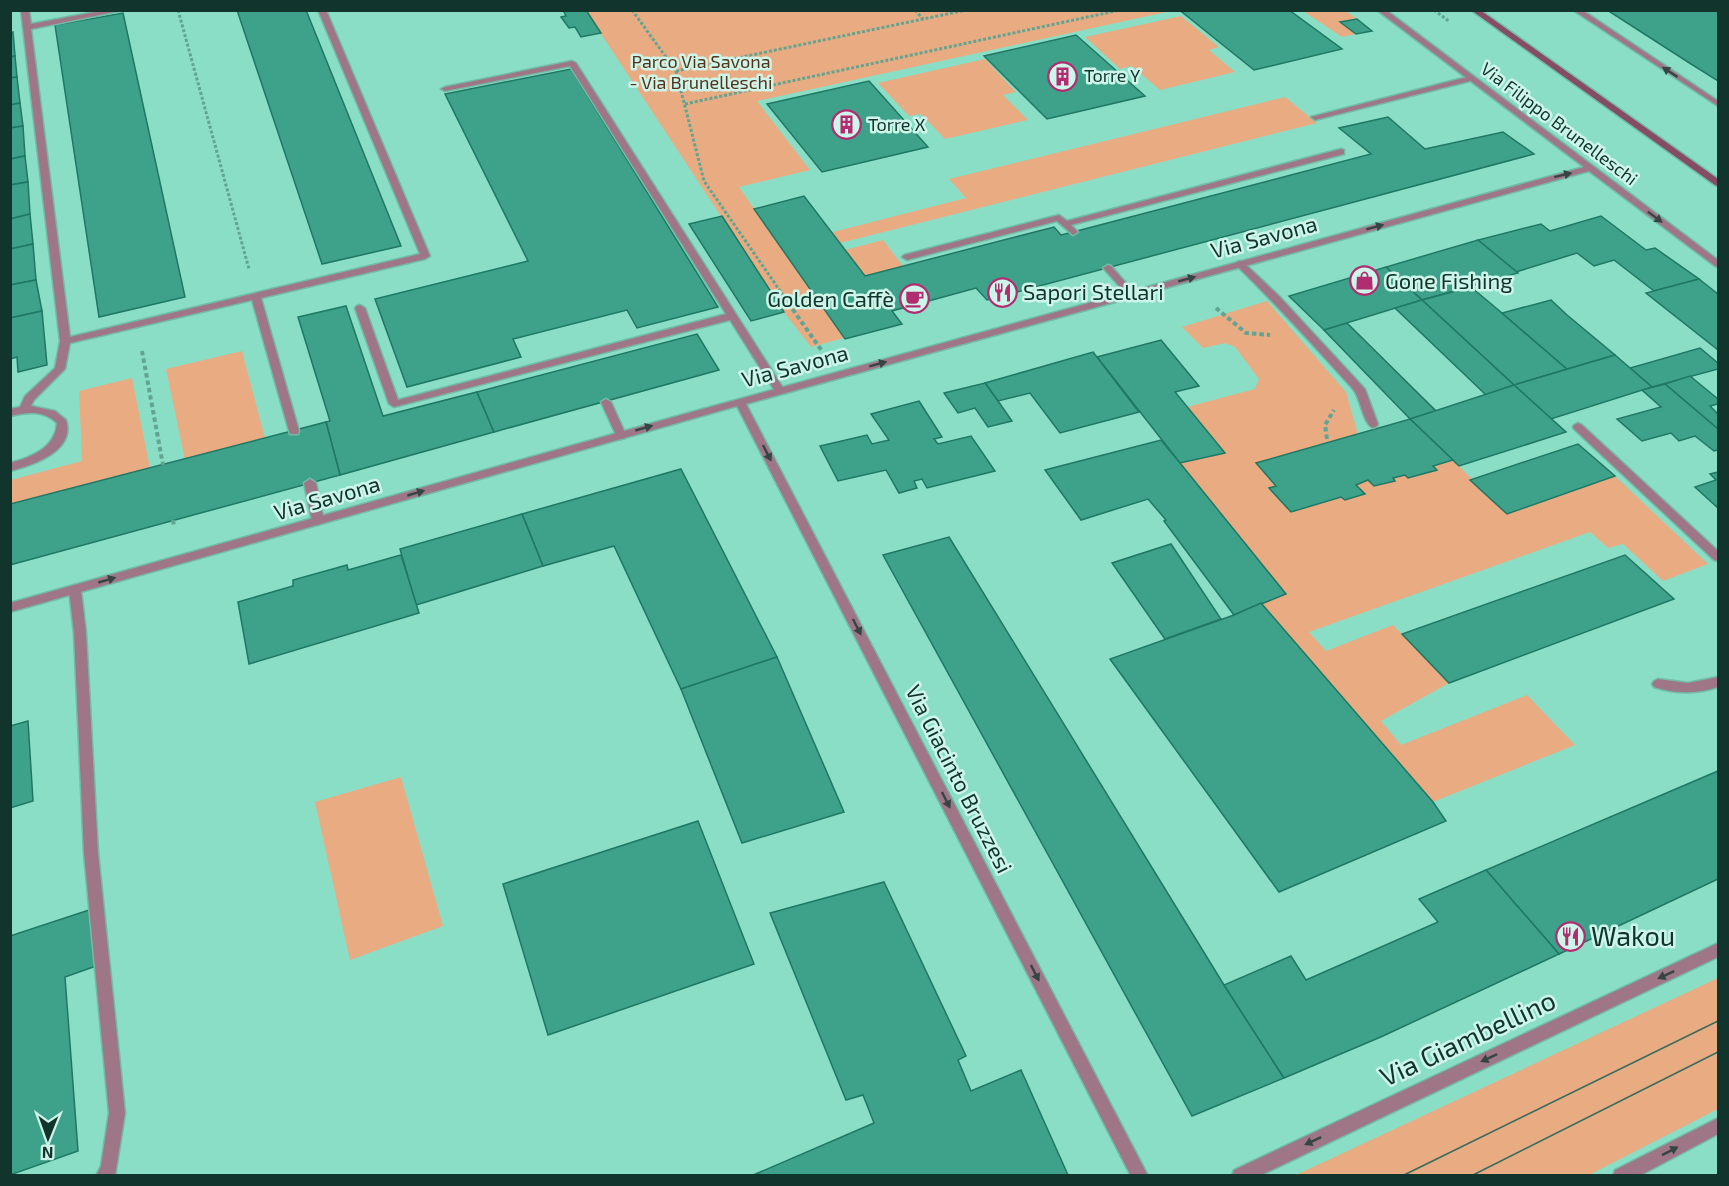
<svg xmlns="http://www.w3.org/2000/svg" width="1729" height="1186" viewBox="0 0 1729 1186" font-family="'Exo 2',sans-serif">
	<rect width="100%" height="100%" fill="#8adec6"/>
	<g fill="#e9ab82">
		<path d="M586,11H1171L757,101L810,170L739,187L844,338L811,347L784,312Z"/>
		<path d="M1303,11H1346L1357,19L1341,23L1356,34L1342,37Z"/>
		<path d="M1181,16L1219,47L1209,50L1235,72L1160,90L1132,66L1120,69L1085,37Z"/>
		<path d="M985,59L1016,92L1003,95L1028,120L945,139L921,114L909,116L878,83Z"/>
		<path d="M1285,97L1317,123L840,243L833,232L966,198L949,179Z"/>
		<path d="M883,240L903,266L865,276L845,250Z"/>
		<path d="M1267,301L1346,392L1358,434L1256,463L1276,486L1270,488L1291,512L1341,497L1345,500L1365,494L1356,485L1368,480L1374,486L1394,481L1393,478L1405,475L1408,478L1437,470L1433,466L1453,460L1507,514L1615,476L1708,564L1663,581L1623,544L1608,548L1590,532L1309,632L1326,651L1393,625L1449,683L1381,721L1401,745L1527,695L1575,745L1433,802L1261,603L1286,594L1180,463L1224,453L1187,407L1255,389L1259,379L1235,347L1225,343L1203,348L1182,327Z"/>
		<path d="M242,351L265,438L185,460L166,369Z"/>
		<path d="M132,378L150,468L11,504V480L82,461L79,391Z"/>
		<path d="M401,777L443,926L350,960L315,802Z"/>
		<path d="M1718,978V1109L1589,1175H1296Z"/>
	</g>
	<g fill="#3ea18a" stroke="#1e7864" stroke-width="1.5">
		<path d="M237,10H306L401,246L322,264Z"/>
		<path d="M563,10H586L601,33L581,37L575,27L569,28L561,17L566,16Z"/>
		<path d="M1190,10H1289L1342,49L1254,70L1182,12Z"/>
		<path d="M1607,10H1718V81L1691,64Z"/>
		<path d="M123,13L185,297L99,317L55,25Z"/>
		<path d="M1357,19L1372,31L1356,34L1340,22Z"/>
		<path d="M13,32L15,56L10,57V33Z"/>
		<path d="M1076,35L1145,96L1047,119L984,56Z"/>
		<path d="M15,56L17,77L10,78V57Z"/>
		<path d="M571,69L718,307L637,328L627,310L513,339L521,357L407,387L375,299L528,261L445,94Z"/>
		<path d="M17,77L20,103L10,105V78Z"/>
		<path d="M869,81L928,147L822,172L767,104Z"/>
		<path d="M20,103L23,126L10,128V105Z"/>
		<path d="M1388,117L1425,149L1503,132L1534,154L987,300L976,288L892,311L902,324L845,339L754,209L804,196L865,276L1054,227L1061,235L1073,232L1371,154L1339,128Z"/>
		<path d="M23,126L25,156L10,159V128Z"/>
		<path d="M25,156L28,182L10,185V159Z"/>
		<path d="M28,182L30,214L10,219V185Z"/>
		<path d="M30,214L33,244L10,249V219Z"/>
		<path d="M722,216L784,312L751,321L689,224Z"/>
		<path d="M1601,216L1646,250L1655,248L1699,279L1654,291L1614,260L1594,266L1577,253L1516,272L1478,240L1541,224L1550,231Z"/>
		<path d="M1478,240L1518,273L1422,300L1386,267Z"/>
		<path d="M33,244L36,280L10,285V249Z"/>
		<path d="M1386,267L1422,300L1324,330L1289,296Z"/>
		<path d="M1699,279L1718,294V350L1646,293Z"/>
		<path d="M36,280L42,311L10,318V285Z"/>
		<path d="M1471,287L1502,313L1567,369L1514,385L1422,300Z"/>
		<path d="M1422,300L1514,385L1486,395L1395,308Z"/>
		<path d="M1551,300L1567,315L1615,355L1567,369L1502,313Z"/>
		<path d="M346,306L383,416L477,392L494,432L340,475L326,422L330,421L298,317Z"/>
		<path d="M42,311L47,365L18,372L17,357L10,359V318Z"/>
		<path d="M1347,323L1436,411L1410,419L1324,330Z"/>
		<path d="M697,334L719,370L494,432L477,392Z"/>
		<path d="M1161,340L1199,386L1175,392L1225,453L1180,463L1097,357Z"/>
		<path d="M1700,348L1718,363V369L1652,387L1630,368Z"/>
		<path d="M1093,352L1139,412L1060,433L1030,393L998,401L985,383Z"/>
		<path d="M1615,355L1652,387L1551,419L1514,385Z"/>
		<path d="M1690,376L1718,399V404L1710,406L1718,414V429L1665,384Z"/>
		<path d="M985,383L998,401L1012,421L988,427L975,408L958,413L944,393Z"/>
		<path d="M1665,384L1718,429V450L1714,451L1695,436L1679,441L1671,433L1642,441L1617,419L1661,407L1642,390Z"/>
		<path d="M1514,385L1566,432L1459,466L1410,419Z"/>
		<path d="M919,401L942,437L934,439L938,444L971,436L995,471L927,488L922,479L914,481L917,488L899,493L886,470L838,481L820,446L867,435L872,444L889,440L871,414Z"/>
		<path d="M1410,419L1453,460L1433,466L1437,470L1408,478L1405,475L1393,478L1395,481L1374,486L1368,480L1356,485L1365,494L1345,500L1341,497L1291,512L1269,488L1276,486L1256,463Z"/>
		<path d="M326,422L340,475L10,565V504Z"/>
		<path d="M1161,440L1180,463L1286,594L1234,615L1164,521L1166,520L1148,499L1081,520L1045,470Z"/>
		<path d="M1578,444L1615,476L1507,514L1470,480Z"/>
		<path d="M681,469L777,657L681,689L614,546L543,566L522,514Z"/>
		<path d="M1718,472V508L1695,487L1716,480L1710,474Z"/>
		<path d="M522,514L543,566L416,605L400,549Z"/>
		<path d="M949,537L1224,985L1284,1078L1192,1116L883,555Z"/>
		<path d="M1171,544L1221,619L1165,639L1112,563Z"/>
		<path d="M401,555L419,613L249,664L238,602L293,586V580L347,565L348,570Z"/>
		<path d="M1625,555L1674,599L1449,683L1402,634Z"/>
		<path d="M1261,603L1433,802L1446,821L1279,892L1110,659L1234,615Z"/>
		<path d="M777,657L844,812L742,843L681,689Z"/>
		<path d="M28,721L33,801L10,808V726Z"/>
		<path d="M1718,771V879L1559,954L1486,870Z"/>
		<path d="M698,821L754,964L548,1035L503,884Z"/>
		<path d="M1486,870L1559,954L1383,1036L1284,1078L1224,985L1291,956L1306,980L1438,922L1419,899Z"/>
		<path d="M884,882L966,1056L958,1060L971,1091L1021,1070L1068,1175L751,1176L874,1123L863,1095L846,1100L770,913Z"/>
		<path d="M92,909L99,965L65,977L78,1151L10,1175V936Z"/>
	</g>
	<g fill="none" stroke-linecap="round" stroke-linejoin="round">
		<defs>
			<g id="service">
				<path d="M21,10H29L31,24L106,10H124L31,29L70,337L420,254L318,10H326L430,256L425,259L261,298L299,431L298,434H290L289,431L252,300L70,343L65,369L34,400L31,406L55,411L66,420C76,451 33,465 10,471V463C32,457 55,448 57,423C43,410 28,412 10,416V409L20,407L25,396L55,368L60,341Z"/>
				<path d="M572,61L576,63L785,391L784,393H776L730,320L394,407L389,404L355,308L357,306L360,305L365,308L398,400L726,314L570,66L445,91L441,89L445,87Z"/>
				<path d="M1471,76L1475,78L1474,80L1315,120L1311,117Z"/>
				<path d="M1341,149L1344,150V154L1071,225L1078,232L1073,235L1057,221L907,260L902,257L904,255L1059,215L1067,221Z"/>
				<path d="M1240,261L1243,262L1279,296L1365,389L1378,424L1377,426L1373,428C1362,423 1361,397 1352,388C1314,346 1277,305 1237,266V262Z"/>
				<path d="M1108,265L1111,266L1134,292V296H1128L1105,270L1103,268Z"/>
				<path d="M606,399L611,402L626,435L625,438L621,439L616,435L601,402Z"/>
				<path d="M1578,423L1582,425L1718,551V561L1714,560L1574,429L1573,427L1574,425Z"/>
				<path d="M310,479L316,483L324,521L318,525L312,521L304,483Z"/>
				<path d="M75,586L81,590L86,633L98,853L125,1113L115,1176H96L101,1166L109,1113L84,853L74,633L69,590Z"/>
				<path d="M1718,677V687C1697,694 1675,694 1654,687L1652,684L1654,681L1658,679L1688,683Z"/>
			</g>
			<g id="minor">
				<path d="M1377,10H1386L1718,260V267L1715,266L1589,171L746,404L1148,1176H1131L737,406L10,612V603L692,412L1584,167Z"/>
				<path d="M1573,10H1582L1718,101V106Z"/>
			</g>
			<g id="tertiary">
				<path d="M1718,943V957L1259,1176H1232L1234,1170Z"/>
				<path d="M1718,1118V1134L1639,1176H1613L1615,1170Z"/>
			</g>
			<path id="secondary" d="M1471,10H1480L1718,179V186L1715,185Z"/>
		</defs>
		<use href="#service" stroke="#72bca7" stroke-width="3"/>
		<use href="#minor" stroke="#72bca7" stroke-width="3"/>
		<use href="#tertiary" stroke="#72bca7" stroke-width="3"/>
		<use href="#secondary" stroke="#72bca7" stroke-width="3"/>
		<g stroke="#61a491" stroke-width="3" stroke-dasharray="3 2" stroke-linecap="butt">
			<path d="M178,10L249,269"/>
			<path d="M632,10L676,71L704,181L785,298"/>
			<path d="M915,10L923,19"/>
			<path d="M1434,10L1450,22"/>
			<path d="M676,71L966,10"/>
			<path d="M685,104L1120,10"/>
		</g>
		<g stroke="#61a491" stroke-width="4" stroke-dasharray="4.5 3" stroke-linecap="butt">
			<path d="M784,297L822,351"/>
			<path d="M1216,308L1246,333L1270,335"/>
			<path d="M142,351L163,465"/>
			<path d="M1327,439L1325,425L1334,410"/>
			<path d="M173,520L174,527"/>
		</g>
		<use href="#service" fill="#9f7685" fill-rule="evenodd"/>
		<use href="#minor" fill="#9f7685" fill-rule="evenodd"/>
		<use href="#tertiary" fill="#9f7685" fill-rule="evenodd"/>
		<use href="#secondary" fill="#864c64" fill-rule="evenodd"/>
		<g stroke="#386b5e" stroke-width="1.5">
			<path d="M1402,1176L1718,1021"/>
			<path d="M1471,1176L1718,1052"/>
		</g>
	</g>
	<defs><path id="oneway-solid" d="M-6-.8H1V-3.2L6.5 0L1 3.2V.8H-6Z" transform="scale(1.5)"/></defs>
	<g fill="#344542">
		<use href="#oneway-solid" transform="translate(1670 72) rotate(-147)"/>
		<use href="#oneway-solid" transform="translate(1563 175) rotate(-14)"/>
		<use href="#oneway-solid" transform="translate(1655 217) rotate(37)"/>
		<use href="#oneway-solid" transform="translate(1375 227) rotate(-15)"/>
		<use href="#oneway-solid" transform="translate(1187 279) rotate(-15)"/>
		<use href="#oneway-solid" transform="translate(878 364) rotate(-15)"/>
		<use href="#oneway-solid" transform="translate(644 428) rotate(-16)"/>
		<use href="#oneway-solid" transform="translate(767 453) rotate(63)"/>
		<use href="#oneway-solid" transform="translate(416 493) rotate(-16)"/>
		<use href="#oneway-solid" transform="translate(107 580) rotate(-16)"/>
		<use href="#oneway-solid" transform="translate(857 627) rotate(63)"/>
		<use href="#oneway-solid" transform="translate(946 800) rotate(63)"/>
		<use href="#oneway-solid" transform="translate(1035 973) rotate(63)"/>
		<use href="#oneway-solid" transform="translate(1666 975) rotate(155)"/>
		<use href="#oneway-solid" transform="translate(1489 1058) rotate(155)"/>
		<use href="#oneway-solid" transform="translate(1313 1141) rotate(155)"/>
		<use href="#oneway-solid" transform="translate(1670 1151) rotate(-27)"/>
	</g>
	<defs>
		<symbol id="building-ring" viewBox="-11 -11 22 22"><circle r="9.5" fill="#cef5e9" stroke="#b22c70" stroke-width="1.5"/><path d="M-4-6H4V6H1V3H-1V6H-4ZM-2.5-4.3h1.7v1.8h-1.7ZM.8-4.3h1.7v1.8H.8ZM-2.5-1h1.7V.8h-1.7ZM.8-1h1.7V.8H.8Z" fill="#b22c70"/></symbol>
		<symbol id="shop-ring" viewBox="-11 -11 22 22"><circle r="9.5" fill="#cef5e9" stroke="#b22c70" stroke-width="1.5"/><path d="M-5-2.5h2.3a2.7 3.5 0 0 1 5.4 0H5L5.5 6h-11ZM-1.5-2.5h3a1.5 2.3 0 0 0-3 0Z" fill="#b22c70"/></symbol>
		<symbol id="restaurant-ring" viewBox="-11 -11 22 22"><circle r="9.5" fill="#cef5e9" stroke="#b22c70" stroke-width="1.5"/><path d="M-5-6h1v4h1v-4h1v4h1v-4h1v5L-1.5 .5V6h-2V.5L-5-1ZM5-6V6H3V1.5H1.5Q1.5-4 5-6Z" fill="#b22c70"/></symbol>
		<symbol id="cafe-ring" viewBox="-11 -11 22 22"><circle r="9.5" fill="#cef5e9" stroke="#b22c70" stroke-width="1.5"/><path d="M-5.5-4.5H6V0H3Q3 3.5 0 3.5H-2.5Q-5.5 3.5-5.5 0ZM3-3.2v2h1.7v-2ZM-6 4.5H4V6H-6Z" fill="#b22c70"/></symbol>
	</defs>
	<g fill-rule="evenodd">
		<use href="#building-ring" x="1046" y="60" width="33" height="33"/>
		<use href="#building-ring" x="830" y="108" width="33" height="33"/>
		<use href="#shop-ring" x="1348" y="264" width="33" height="33"/>
		<use href="#restaurant-ring" x="986" y="276" width="33" height="33"/>
		<use href="#cafe-ring" x="898" y="282" width="33" height="33"/>
		<use href="#restaurant-ring" x="1554" y="920" width="33" height="33"/>
	</g>
	<g text-anchor="middle" stroke-width="5" stroke-linejoin="round" paint-order="stroke">
		<g font-size="18" fill="#55331b" stroke="#cef5e9">
			<text x="701" y="68">Parco Via Savona<tspan x="701" dy="21">- Via Brunelleschi</tspan></text>
		</g>
		<g font-size="18" fill="#11352c" stroke="#cef5e9" text-anchor="start">
			<text x="1084" y="82">Torre Y</text>
			<text x="868" y="131">Torre X</text>
		</g>
		<g font-size="18" fill="#11352c" stroke="#cef5e9">
			<text transform="translate(1559 124) rotate(37)" y="6">Via Filippo Brunelleschi</text>
		</g>
		<g font-size="22" fill="#11352c" stroke="#cef5e9">
			<text transform="translate(1264 237) rotate(-15)" y="8">Via Savona</text>
			<text transform="translate(795 366) rotate(-15)" y="8">Via Savona</text>
			<text transform="translate(327 498) rotate(-16)" y="8">Via Savona</text>
			<text transform="translate(959 779) rotate(63)" y="8">Via Giacinto Bruzzesi</text>
		</g>
		<g font-size="22" fill="#11352c" stroke="#cef5e9" text-anchor="start">
			<text x="1385" y="289">Gone Fishing</text>
			<text x="1023" y="300">Sapori Stellari</text>
			<text x="894" y="307" text-anchor="end">Golden Caffè</text>
		</g>
		<g font-size="27" fill="#11352c" stroke="#cef5e9" text-anchor="start">
			<text x="1591" y="946">Wakou</text>
		</g>
		<g font-size="27" fill="#11352c" stroke="#cef5e9">
			<text transform="translate(1468 1039) rotate(-25)" y="9">Via Giambellino</text>
		</g>
	</g>
	<rect width="1729" height="1186" fill="none" stroke="#11352c" stroke-width="24"/>
	<g transform="translate(48 1138) rotate(181)" stroke="#cef5e9" stroke-width="4.5" paint-order="stroke">
	<path d="M0-4.5L10 22L0 15L-10 22Z" fill="#11352c"/>
	<text y="-9" font-size="16" font-weight="bold" text-anchor="middle" fill="#11352c">N</text>
	</g>
</svg>
